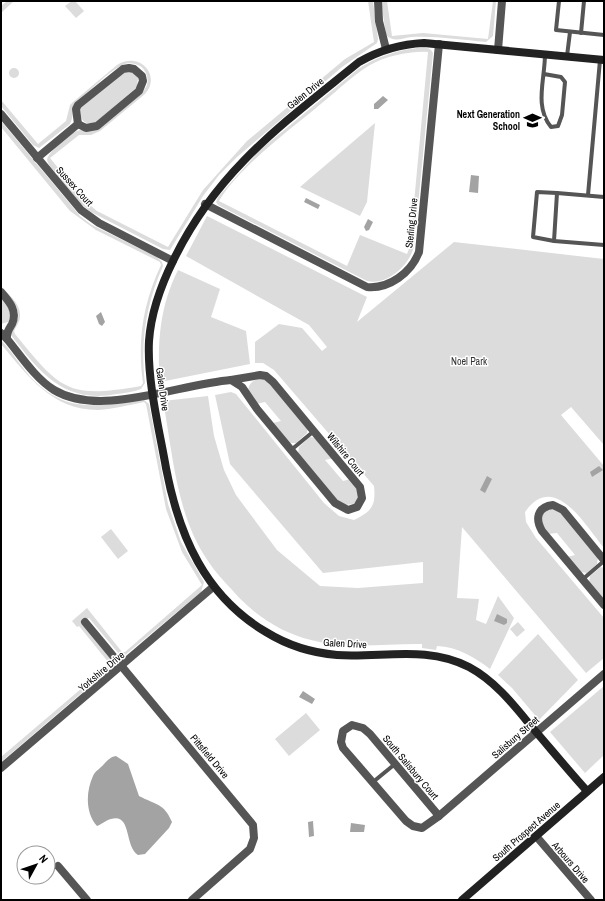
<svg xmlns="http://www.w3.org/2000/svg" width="605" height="901" viewBox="0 0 605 901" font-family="'Archivo Narrow',sans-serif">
	<rect width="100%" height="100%" fill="#fff"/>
	<g fill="#dcdcdc" fill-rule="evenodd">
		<path d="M7,1H14L1,13V6Z"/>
		<path d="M72,1H75L84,11L76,18L65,6Z"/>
		<path d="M368,1H373L378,39L377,43L342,67L237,157L219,175L203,196L170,250L163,249L91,212L80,203L49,165L47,160C48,152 70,134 77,131C84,128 88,134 99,128C109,119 143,96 147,85C149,78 146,70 140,66C135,63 127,62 122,65C107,73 90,91 76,102C71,110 74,117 70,124L39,148L33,145L1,106V100L38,144L66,121L70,105L73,102L117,65C139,51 162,75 145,94L100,131L91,135H79L50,158L85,201L97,211L168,247L203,190L247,141L345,59L374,42Z"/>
		<path d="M381,1H387L392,36L423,33L488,39L493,1H496L493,36L486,42C462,40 437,36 412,37C402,38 394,43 386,35Z"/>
		<path d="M417,48C423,48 430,46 433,53L414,246C410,265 387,286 367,281L218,205L216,202L218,197L260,150L358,69C377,57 394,51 417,48ZM428,52L410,246L407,254L360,235L347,266L219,201C239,167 291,129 322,103C337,91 353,75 370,65C387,56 409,51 428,52Z"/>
		<circle cx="14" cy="73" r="5"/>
		<path d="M132,71L138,78L137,87L95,123L92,124C82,123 81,119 80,110L82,106L123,73Z"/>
		<path d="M1,121L80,216L92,225L157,257L162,262L163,266C146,304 140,342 145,383L141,389C133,392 125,393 117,394C64,404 40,373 11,335C11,329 15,327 17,321C23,309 8,297 1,288V286C8,294 21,304 20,316C20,322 16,326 14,331L15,334C61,390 67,399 141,386L143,383C137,341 143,303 161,265L160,262L96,230L70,211L1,127Z"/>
		<path d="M375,123L367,202L360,216L300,187Z"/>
		<path d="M207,216L367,297L357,322L454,242L604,259V445L571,407L561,415L604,466V548C585,525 554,470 525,512L526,522L536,538L604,618V658L586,673L462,527L457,598L479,599L476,620L486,624L498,596L514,618L490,669C474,657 458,647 437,646L436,650L422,648V644H417C382,644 346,649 311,640C281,633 254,615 233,591C224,581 215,572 208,561C176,515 173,454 163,401L208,396L214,436L224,470L236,495L277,550L320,586L358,588L423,583V562L323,573L230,464L215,395L231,392L236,394L324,503L339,516L354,520C372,511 376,506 374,486L274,370L263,363H255V342L279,324L302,328L322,351L327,347L309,325L186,256Z"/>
		<path d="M178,270L220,289L211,317L246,331L250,364L160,382C157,342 160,306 178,270Z"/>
		<path d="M1,296C7,304 14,312 8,322L1,324Z"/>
		<path d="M1,340C15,355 25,374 41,387C73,414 106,404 144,400L149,404L168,504L181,542L204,582L201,592L124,656L119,654L89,618L82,624L111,659L113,666L1,762V757L109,665V663L79,626L77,627L72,621L87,608L122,652H125L202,585L182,552L166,509L146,404L144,402C129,405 114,409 98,410C52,410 28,376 1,344Z"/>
		<path d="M260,378L268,380L308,426L307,433L296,443H289L273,423L281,421L265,402L256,404L248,392C248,384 253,380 260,378Z"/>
		<path d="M310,437L317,438L334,458L325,460L343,481L351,479L356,486L359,495L354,504L345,505L337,500L298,454L299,447Z"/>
		<path d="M549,508L559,510L598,556L597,564L587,573L580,572L567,557L575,555L557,533L548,534L542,523V514Z"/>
		<path d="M111,529L128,551L118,559L101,537Z"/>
		<path d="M601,567L604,568V601L589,583L590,576Z"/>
		<path d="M518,622L525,630L517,637L510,629Z"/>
		<path d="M538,634L578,680L539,720L512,688L498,675Z"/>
		<path d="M604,686V755L585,773L550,732Z"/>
		<path d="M306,713L320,730L289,756L275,739Z"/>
	</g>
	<g fill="#a3a3a3">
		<path d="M383,96L388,100L378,109H374V104Z"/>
		<path d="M471,175L479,176L478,193L469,192Z"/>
		<path d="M306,198L320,205L318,209L304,202Z"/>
		<path d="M368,219L373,222L369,230L366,231L364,227Z"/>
		<path d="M101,312L105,322L102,326L99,324L96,316Z"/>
		<path d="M599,466L603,470L592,477L590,472Z"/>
		<path d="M487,476L492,479L485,493L480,490Z"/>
		<path d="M497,614L507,619V623L504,625L494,621Z"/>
		<path d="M303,691L315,699L312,704L299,697Z"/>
		<path d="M116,756L128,764L139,796C156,805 164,803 172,822L169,828L145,854L138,855C124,846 132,813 111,819C106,820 102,824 97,826C85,813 86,791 93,776C95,771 101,768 104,764C108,760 110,757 116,756Z"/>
		<path d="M313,821L314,836L309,837L308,822Z"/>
		<path d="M351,823L365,825L364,832H350Z"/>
	</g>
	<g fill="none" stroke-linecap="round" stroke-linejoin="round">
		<g stroke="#555" stroke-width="4">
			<path d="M559,1L556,30L604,35"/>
			<path d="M581,33L584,1"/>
			<path d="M567,56L570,32"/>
			<path d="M544,74L561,77L565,82L562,115L558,126L551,127C534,106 545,80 545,54"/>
			<path d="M588,195L600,60"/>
			<path d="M604,197L557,193L554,241L604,245"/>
			<path d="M554,241L533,237L537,192L557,193"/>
			<path d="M291,450L314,431"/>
			<path d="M583,579L604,561"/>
			<path d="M373,782L395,764"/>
		</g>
		<g stroke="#555" stroke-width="8">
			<path d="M378,1L379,21L386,49"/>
			<path d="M498,50L502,1"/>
			<path d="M129,68L134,69L142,76L143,81L139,91L97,126L86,128L78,124L76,109L78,105L123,69Z"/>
			<path d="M1,114L81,210L99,223L173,261"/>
			<path d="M37,158L78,124"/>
			<path d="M205,204L367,287C389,289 411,273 419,252L439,44"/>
			<path d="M1,292C9,301 18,311 12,324C9,329 6,333 7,339L1,333"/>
			<path d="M7,339C21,356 35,378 54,390C100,418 179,384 231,380"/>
			<path d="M260,375L266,376L273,382L360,487L362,498L357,507L348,510L335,503L257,409L242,387L231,380Z"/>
			<path d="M604,560L563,510L553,505C537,507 535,519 542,531L604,605"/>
			<path d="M85,622L253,825L254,838L250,849L192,900"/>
			<path d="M352,725L363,728L370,734L439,816L422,828L413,826L406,821L343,748L341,742L343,731Z"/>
			<path d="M1,768L213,587"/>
			<path d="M439,816L604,674"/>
			<path d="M536,836L591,900"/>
			<path d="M58,866L87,900"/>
		</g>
		<g stroke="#222" stroke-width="8">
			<path d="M587,791C568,770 550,748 531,726C513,704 495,681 469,667C427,645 382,658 337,655C313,653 287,645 266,632C205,596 179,536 166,468C159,428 147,381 149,341C151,312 161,285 174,259C218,169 284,123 359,62C380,50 400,44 424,43L604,60"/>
			<path d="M462,900L604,777"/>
		</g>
	</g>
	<defs>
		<symbol id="school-bare" viewBox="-9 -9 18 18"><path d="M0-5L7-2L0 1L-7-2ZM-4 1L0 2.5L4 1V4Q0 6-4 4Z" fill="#000" stroke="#fff" stroke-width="2.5" paint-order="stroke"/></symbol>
	</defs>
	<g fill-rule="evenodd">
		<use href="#school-bare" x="520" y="108" width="25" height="25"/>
	</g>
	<g text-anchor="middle" stroke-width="3" stroke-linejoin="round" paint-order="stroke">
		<g font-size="10" fill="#000" stroke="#fff">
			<text transform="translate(305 93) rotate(-39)" y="4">Galen Drive</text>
			<text transform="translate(75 186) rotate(48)" y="4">Sussex Court</text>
			<text transform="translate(411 223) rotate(-84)" y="4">Sterling Drive</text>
			<text transform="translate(163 389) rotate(82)" y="4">Galen Drive</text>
			<text transform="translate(346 454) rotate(51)" y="4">Wilshire Court</text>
			<text transform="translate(345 643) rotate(3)" y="4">Galen Drive</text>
			<text transform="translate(101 671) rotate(-40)" y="4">Yorkshire Drive</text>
			<text transform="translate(515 737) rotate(-41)" y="4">Salisbury Street</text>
			<text transform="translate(210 756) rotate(50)" y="4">Pittsfield Drive</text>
			<text transform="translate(411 767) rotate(50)" y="4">South Salisbury Court</text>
			<text transform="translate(526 831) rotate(-41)" y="4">South Prospect Avenue</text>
			<text transform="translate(571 862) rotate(49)" y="4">Arbours Drive</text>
		</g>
		<g font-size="10" font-weight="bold" fill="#000" stroke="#fff" text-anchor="end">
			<text x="520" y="118">Next Generation<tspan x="520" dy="12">School</tspan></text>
		</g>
		<g font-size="10" fill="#333" stroke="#fff">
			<text x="469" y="365">Noel Park</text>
		</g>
	</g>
	<rect width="605" height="901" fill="none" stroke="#000000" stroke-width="4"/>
	<g transform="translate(36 865) rotate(50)"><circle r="19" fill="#ffffff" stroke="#999999"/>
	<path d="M0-3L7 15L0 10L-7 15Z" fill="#000000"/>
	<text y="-6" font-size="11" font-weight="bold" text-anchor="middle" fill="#000000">N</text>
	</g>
</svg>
